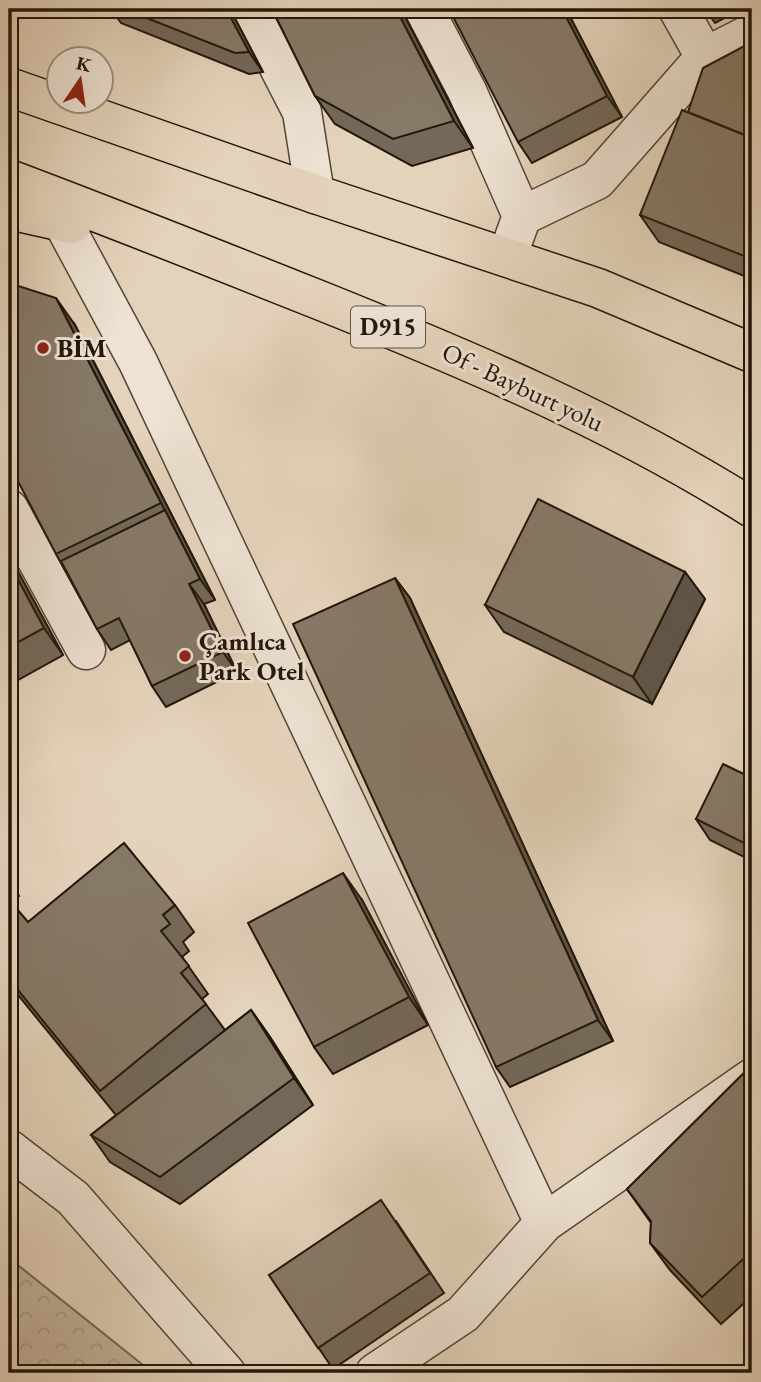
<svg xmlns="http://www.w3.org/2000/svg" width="761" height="1382" viewBox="0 0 761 1382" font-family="'EB Garamond',serif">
	<defs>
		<pattern id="forest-crowns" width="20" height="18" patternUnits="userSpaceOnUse" patternTransform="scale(1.75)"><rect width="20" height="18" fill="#c3b39d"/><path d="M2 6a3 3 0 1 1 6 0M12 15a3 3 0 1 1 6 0" fill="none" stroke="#a79986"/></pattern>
	</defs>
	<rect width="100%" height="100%" fill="#e4d3bb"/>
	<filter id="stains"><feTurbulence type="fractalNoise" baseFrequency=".00286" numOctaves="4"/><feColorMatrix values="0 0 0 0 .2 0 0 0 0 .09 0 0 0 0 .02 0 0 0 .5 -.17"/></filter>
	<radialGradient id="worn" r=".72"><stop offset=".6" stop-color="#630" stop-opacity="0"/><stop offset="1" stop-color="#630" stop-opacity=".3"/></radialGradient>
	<path fill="url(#forest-crowns)" stroke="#726554" stroke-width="2" d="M9,1258L153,1373H9Z"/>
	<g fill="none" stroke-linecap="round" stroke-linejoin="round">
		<defs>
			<g id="minor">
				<path d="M249,9L302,112L315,194"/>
				<path d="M424,9L467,91L522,216L514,238"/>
				<path d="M705,57L752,33"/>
				<path d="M522,216L597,180L705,57L678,9"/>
				<path d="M62,221L138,362L544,1223"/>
				<path d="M9,509L86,650"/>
				<path d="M9,1149L73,1198L226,1373"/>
				<path d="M375,1373L463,1314L544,1223L752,1078"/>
			</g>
			<g id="highway">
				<path d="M9,87L315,194L598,288L752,353"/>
				<path d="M9,179C113,218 216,259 319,300C469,360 616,422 752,508"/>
				<path d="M9,210L72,224"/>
			</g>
		</defs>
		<use href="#minor" stroke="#524637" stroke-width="41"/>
		<use href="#highway" stroke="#21170b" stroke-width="41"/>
		<use href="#minor" stroke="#ede2d3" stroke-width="38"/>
		<use href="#highway" stroke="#e4d3bb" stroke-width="38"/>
	</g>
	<g fill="#736859" stroke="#21170b" stroke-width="2">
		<path d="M111,9H230L263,72L249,74L121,23Z"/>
		<path d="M272,9H401L473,148L412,166L335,124L315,96Z"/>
		<path d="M566,9L622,117L532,163L518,142Z"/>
		<path d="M705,9H742L715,23Z"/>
		<path d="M752,42V279L659,242L640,215L688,112Z"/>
		<path d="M75,325L215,600L204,604L237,672L166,707L152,686L130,640L111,650L97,629L56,554Z"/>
		<path d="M9,555L63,655L9,685Z"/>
		<path d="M685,572L705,599L652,704L504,632L485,605Z"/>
		<path d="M395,578L410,598L613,1041L510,1087L496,1067Z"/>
		<path d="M752,778V861L710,840L696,819Z"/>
		<path d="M9,880L19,896L9,903Z"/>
		<path d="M362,900L428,1025L333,1074L314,1047Z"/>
		<path d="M175,905L194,932L183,942L189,951L182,957L208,994L202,999L225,1030L251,1010L270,1037L313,1105L180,1204L110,1162L91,1135L116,1115L9,984V916L28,922Z"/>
		<path d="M752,1065V1296L721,1324L670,1270L650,1243L651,1223L627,1189Z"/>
		<path d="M396,1221L444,1293L333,1369L269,1275Z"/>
	</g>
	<g fill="#5e5548" stroke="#21170b" stroke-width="2">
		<path d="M226,9H230L263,72L249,52Z"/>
		<path d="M396,9H401L473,148L454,121Z"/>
		<path d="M562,9H566L622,117L607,96Z"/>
		<path d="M56,298L75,325L215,600L200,579Z"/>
		<path d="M9,555L63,655L44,628L9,563Z"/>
		<path d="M685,572L705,599L652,704L633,677Z"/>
		<path d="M395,578L410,598L613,1041L598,1020Z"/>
		<path d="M189,584L204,604L237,672L223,652Z"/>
		<path d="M343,873L362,900L428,1025L409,997Z"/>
		<path d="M251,1010L270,1037L313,1105L294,1078Z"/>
	</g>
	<g fill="#867967" stroke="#21170b" stroke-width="2">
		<path d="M124,9H226L249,52L235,53Z"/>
		<path d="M272,9H396L454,121L393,139L315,96Z"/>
		<path d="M449,9H562L607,96L518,142Z"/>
		<path d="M752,42V138L688,112L703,68Z"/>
		<path d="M682,110L752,138V259L640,215Z"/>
		<path d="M9,283L56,298L161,503L56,554L9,464Z"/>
		<path d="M538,499L685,572L633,677L485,605Z"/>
		<path d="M165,510L200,579L189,584L223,652L152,686L119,618L97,629L61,561Z"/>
		<path d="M9,563L44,628L9,647Z"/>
		<path d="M395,578L598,1020L496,1067L293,624Z"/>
		<path d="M723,764L752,778V847L696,819Z"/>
		<path d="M124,843L175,905L163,915L170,924L161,931L189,966L181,973L206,1004L100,1091L9,979V916L17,909L28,922Z"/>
		<path d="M343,873L409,997L314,1047L248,923Z"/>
		<path d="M251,1010L294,1078L160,1177L91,1135Z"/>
		<path d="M752,1065V1251L702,1297L650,1243L651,1221L627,1189Z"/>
		<path d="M381,1200L430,1273L318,1348L269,1275Z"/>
	</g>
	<g fill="#8f2418" stroke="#ede2d3" stroke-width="2.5">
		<circle cx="43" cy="348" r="7"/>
		<circle cx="185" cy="656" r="7"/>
	</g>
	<g text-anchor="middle" stroke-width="6" stroke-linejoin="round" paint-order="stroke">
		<rect fill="#ede2d3" stroke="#5e5447" stroke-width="2" x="351" y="306.5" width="74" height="41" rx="5"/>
		<g font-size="24" font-weight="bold" fill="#21170b">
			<text x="388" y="335">D915</text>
		</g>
		<g font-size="26" font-weight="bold" fill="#21170b" stroke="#ede2d3" text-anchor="start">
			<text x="57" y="357">BİM</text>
			<text x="199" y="650">Çamlıca<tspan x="199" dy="30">Park Otel</tspan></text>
		</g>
		<g font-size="26" fill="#21170b" stroke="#ede2d3">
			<text transform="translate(523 387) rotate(25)" y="9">Of - Bayburt yolu</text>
		</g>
	</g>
	<rect width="761" height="1382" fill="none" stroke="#e4d3bb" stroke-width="35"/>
	<rect x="10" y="10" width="740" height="1361" fill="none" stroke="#21170b" stroke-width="3.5"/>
	<rect x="18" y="18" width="726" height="1347" fill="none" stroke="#21170b" stroke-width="2"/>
	<g transform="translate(80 80) rotate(13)"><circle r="33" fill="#ede2d3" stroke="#9b9183" stroke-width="2"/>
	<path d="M0-5L12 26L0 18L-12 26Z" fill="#8f2418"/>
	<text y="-10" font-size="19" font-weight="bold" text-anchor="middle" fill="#21170b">K</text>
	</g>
	<rect width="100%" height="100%" filter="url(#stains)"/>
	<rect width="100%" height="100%" fill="url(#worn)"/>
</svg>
